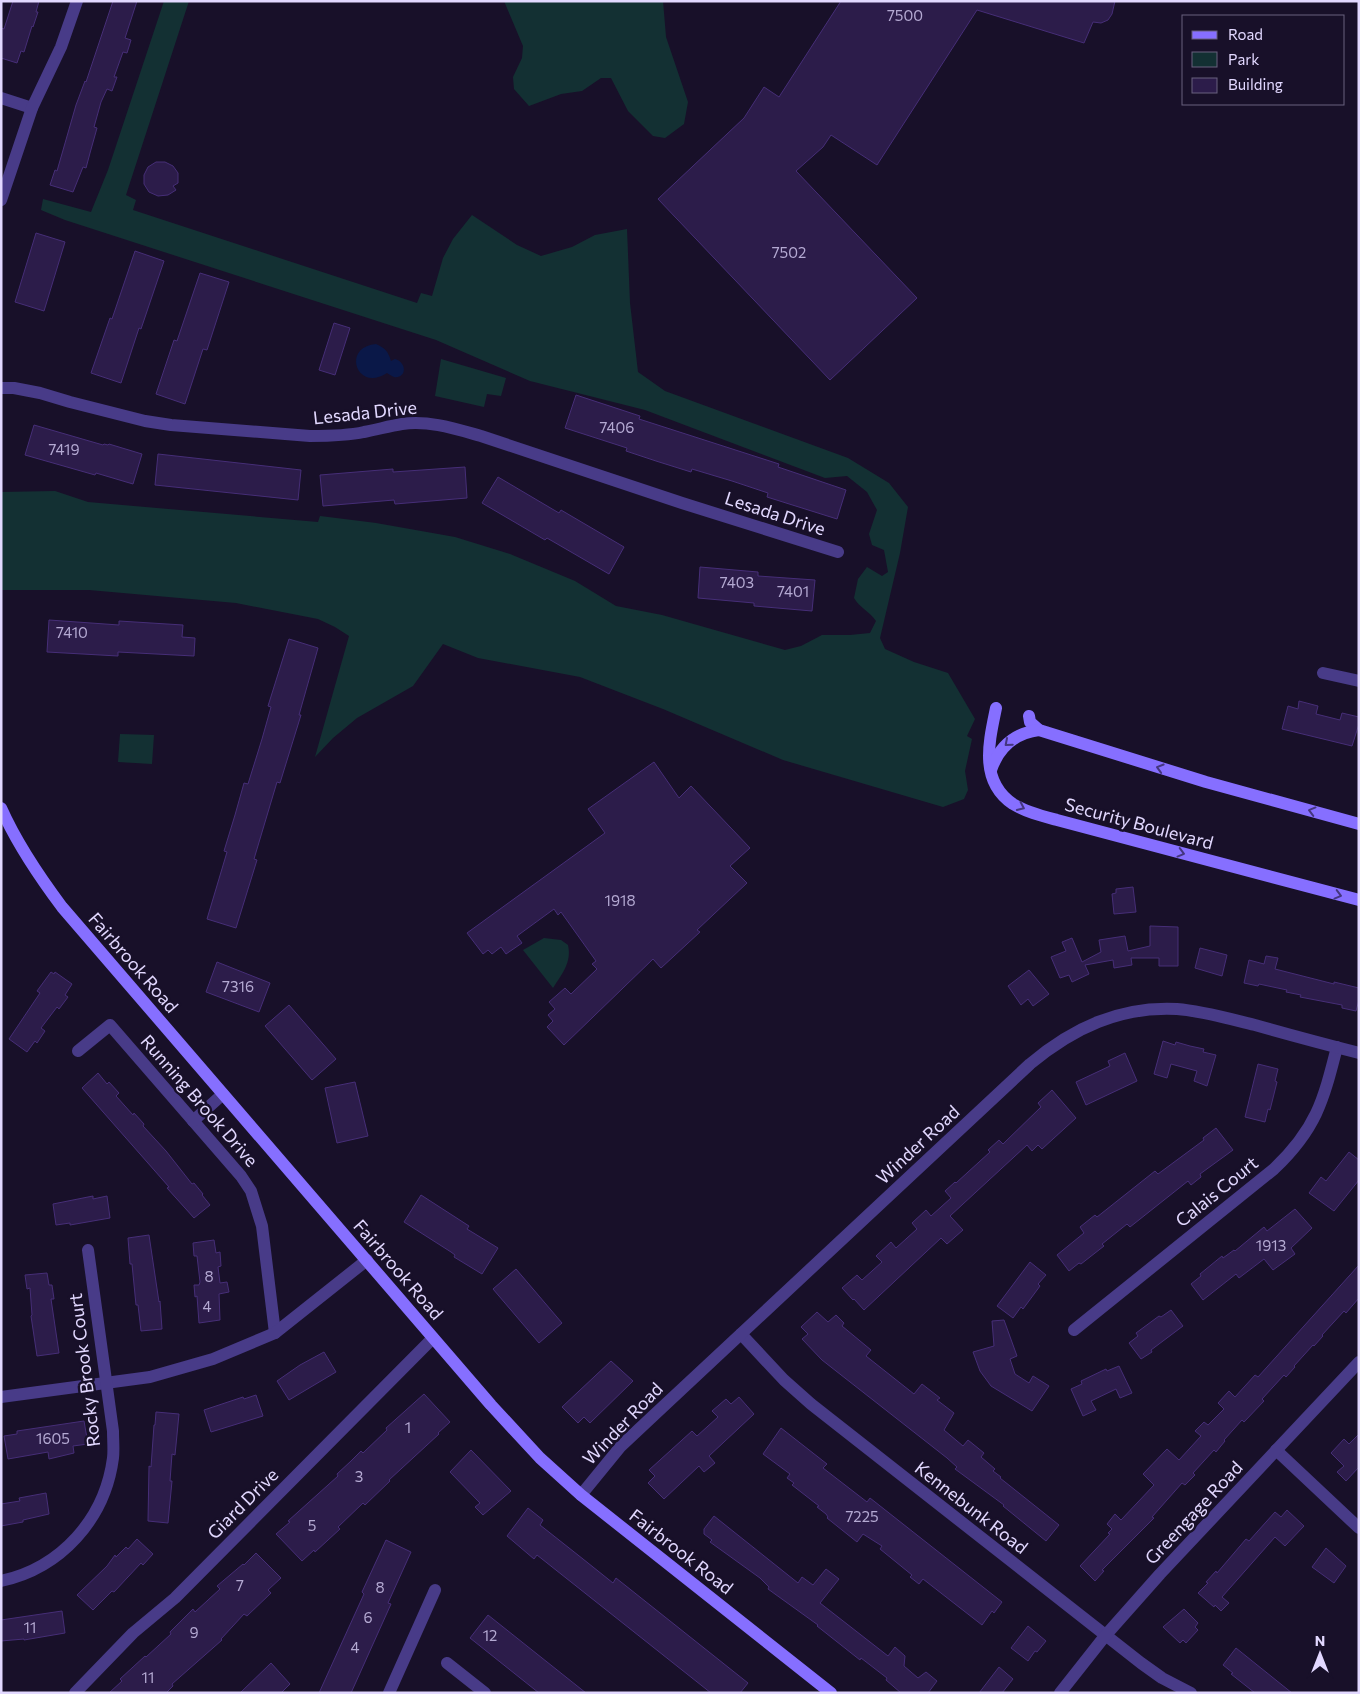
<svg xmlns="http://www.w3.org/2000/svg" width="1360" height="1694" viewBox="0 0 1360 1694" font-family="Commissioner,sans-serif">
	<rect width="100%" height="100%" fill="#181029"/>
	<g fill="#133033">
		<path d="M164,1H189L126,195L136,200L133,210L417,303L421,293L432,296L443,258L453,239L472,215L517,245L541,256L572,247L595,235L627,229L630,303L638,372L665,391L848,458L889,483L908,507L900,553L880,638L885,649L914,662L948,673L975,719L967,736L972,739L965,771L968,790L964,799L943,807L783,760L663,709L580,677L478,658L443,644L413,686L357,718L333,738L315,757L349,636L335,627L318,619L236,603L89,590H1V492L55,491L88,502L318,522L320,516L376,523L455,537L510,554L575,581L616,606L662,615L785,650L801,646L822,635H850L870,633L876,621C869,611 860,608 854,598L858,579L867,567L882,576L888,572L884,550L872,545L869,534L877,510L867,492L847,476L825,478L645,410L530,381L436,340L65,220L41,210L43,199L91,212L108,170Z"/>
		<path d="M504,1H663L666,37L688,102L684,124L665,138L653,136L628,111L611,78H601L582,91L561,94L529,106L514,89L513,77L522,58L523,46Z"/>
		<path d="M441,359L506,378L501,396L487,394L484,407L435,396Z"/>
		<path d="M120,734L154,735L152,764L118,762Z"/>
		<path d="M544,938L561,940L568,945C572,962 562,974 553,988L523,950Z"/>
	</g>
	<path fill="#0a1848" d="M376,344C385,348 388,351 391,361L395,359C408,363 406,379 394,377C391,376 389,374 387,373C357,393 341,347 376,344Z"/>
	<g fill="#2c1c4a" stroke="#462e77">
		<path d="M13,1H39L36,12H38L33,27L32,26L24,52L21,51L17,63L1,58V28L4,29Z"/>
		<path d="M113,1H137L125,38L131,40L127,53L123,52L114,77H117L112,91L107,89L101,102L94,127L97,128L90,153L86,168L83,167L73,192L50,185L55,170L57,171L76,105L85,81L86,82Z"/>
		<path d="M841,1H1115L1112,14L1108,20L1101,23L1093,22L1084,43L977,10L877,165L831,135L823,147L796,171L917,298L830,380L658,199L744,118L764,87L779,97Z"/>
		<path d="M156,162H165L173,166L178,173V183L173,186L176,190L168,195L158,196L149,192L144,184V175L148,167Z"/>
		<path d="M36,233L65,242L44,311L15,302Z"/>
		<path d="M135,251L164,261L141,329L139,328L121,383L91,373L110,318L112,319Z"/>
		<path d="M200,273L229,282L207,350L203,349L185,404L156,394L174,340L177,341Z"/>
		<path d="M334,323L350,328L335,375L319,370Z"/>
		<path d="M576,395L640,416L639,419L779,464L778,467L846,490L837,519L767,497L768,493L732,481L692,469L691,472L656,461L626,451L627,448L565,428Z"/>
		<path d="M34,425L103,445L104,444L108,445L109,444L142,454L133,484L96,473L95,475L25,455Z"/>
		<path d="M158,454L301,470L298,500L155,485Z"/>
		<path d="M465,467L467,498L395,504L394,500L323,506L320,475L393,469V472Z"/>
		<path d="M498,477L559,513L561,510L624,547L609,574L547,538L545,540L482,503Z"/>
		<path d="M700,567L758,572V576L815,580L812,611L754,606V603L698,598Z"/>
		<path d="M49,620L119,625V621L183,625L182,637L195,638L194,656L118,652V656L47,652Z"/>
		<path d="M289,639L318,648L299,715H301L280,783L277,782L254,859L257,860L236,928L207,919L227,852L224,851L235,815L244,783L248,784L262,739L271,707L268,706Z"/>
		<path d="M1299,701L1318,706L1316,714L1340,720L1342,713L1359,717V724L1352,746L1282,729L1288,706L1298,709Z"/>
		<path d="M654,762L679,798L691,786L750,848L730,866L747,883L697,930L700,932L661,968L653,959L564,1045L547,1027L553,1021L548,1015L555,1009L549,1002L565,988L571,994L597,969L592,964L596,961L561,912L558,915L554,909L517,936L522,943L506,954L501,947L492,954L488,950L483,954L467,933L605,833L588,809Z"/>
		<path d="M1133,887L1136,912L1114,914L1112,894L1116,893V889Z"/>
		<path d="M1150,926L1178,927V966H1159V958H1131L1132,965L1114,968L1113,960L1085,965L1089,974L1072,982L1069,975L1060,978L1051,957L1066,951L1062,942L1072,938L1082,962L1101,952L1099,940L1125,936L1128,951L1150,946Z"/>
		<path d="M1200,948L1227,955L1222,976L1195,968Z"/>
		<path d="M1266,956L1278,958L1275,969L1334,984V982L1359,988V1000L1356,1011L1342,1008V1005L1300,997L1301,995L1286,992L1287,990L1259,984L1258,986L1244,983L1249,960L1264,964Z"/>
		<path d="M217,962L270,983L259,1012L206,992Z"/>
		<path d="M1029,970L1049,994L1033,1006L1028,999L1021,1005L1008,986Z"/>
		<path d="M51,972L54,974L55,972L72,984L65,995L68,997L59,1009L57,1007L41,1028L45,1031L37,1043L35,1041L27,1052L9,1039L40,993L37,991Z"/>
		<path d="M289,1005L336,1059L312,1080L265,1026Z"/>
		<path d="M1163,1041L1175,1045L1176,1042L1190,1046L1204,1049L1203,1052L1216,1055L1207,1086L1194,1081L1197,1071L1171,1064L1167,1078L1154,1074Z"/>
		<path d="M1125,1053L1137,1081L1086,1105L1076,1082L1110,1066L1108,1061Z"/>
		<path d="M1258,1064L1278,1069L1275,1081L1277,1082L1270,1110L1268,1109L1265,1122L1245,1117Z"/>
		<path d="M98,1073L107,1084L109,1082L119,1093L116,1096L133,1115L134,1113L144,1124L143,1126L166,1151L192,1184L194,1183L203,1194L202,1195L210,1205L194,1218L167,1188L169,1187L82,1088Z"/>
		<path d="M355,1082L368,1136L337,1143L325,1088Z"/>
		<path d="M1052,1090L1076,1118L1042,1149L1038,1145L1032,1151L1027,1145L950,1216L963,1230L947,1244L941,1238L864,1310L854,1299L853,1300L842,1288L857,1275L862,1280L882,1262L876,1256L891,1242L896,1248L917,1229L912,1223L926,1210L931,1216L951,1198L945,1191L955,1182L956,1183L990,1152L988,1150L999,1140L1003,1144L1041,1107L1038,1103Z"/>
		<path d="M1216,1128L1233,1150L1200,1174L1201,1177L1191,1185L1188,1181L1130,1227L1127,1224L1102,1244L1104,1246L1081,1264L1079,1263L1069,1271L1057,1255L1084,1233L1080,1227L1095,1215L1097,1217L1155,1171L1158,1174L1204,1140L1203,1138Z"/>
		<path d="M1349,1152L1359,1160V1180L1334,1211L1309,1193L1321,1177L1326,1181Z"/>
		<path d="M421,1195L469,1226L467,1229L498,1248L482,1274L454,1257L455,1255L451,1252L404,1222Z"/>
		<path d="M93,1196V1199L107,1196L110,1218L70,1225V1223L56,1225L53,1204Z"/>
		<path d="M1295,1209L1312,1228L1291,1248L1295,1254L1273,1270L1264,1259L1239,1278L1236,1274L1203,1300L1191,1284L1201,1276L1200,1274L1222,1256L1223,1258L1234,1250L1235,1251L1264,1227L1267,1231Z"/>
		<path d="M149,1235L159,1302L160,1301L162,1329L141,1331L138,1305H136L132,1264H130L128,1238Z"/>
		<path d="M214,1240L216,1253L220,1252L221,1266L218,1267L220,1283L227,1282L229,1292L219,1294L220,1320L199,1323L197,1296L195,1297L194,1285H199L200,1282L197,1256H194L193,1243Z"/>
		<path d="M1030,1262L1046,1275L1038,1284L1040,1286L1023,1309L1021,1307L1013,1318L997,1306Z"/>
		<path d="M1359,1265V1298L1346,1313L1344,1311L1322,1335L1323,1336L1314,1346L1313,1345L1294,1366L1295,1367L1286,1377L1284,1375L1262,1399L1264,1401L1244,1422L1242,1420L1224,1440L1225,1441L1216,1452L1214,1450L1193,1473L1195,1475L1185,1485L1182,1483L1152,1517L1154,1518L1102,1570L1104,1571L1095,1581L1080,1566L1110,1534L1108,1533L1112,1529L1107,1524L1115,1514L1121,1520L1154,1485L1143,1474L1167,1449L1179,1460L1201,1436L1195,1431L1204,1422L1208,1425L1224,1409L1218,1403L1229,1391L1235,1397L1255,1375L1258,1377Z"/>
		<path d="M516,1269L562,1323L539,1343L493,1289Z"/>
		<path d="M47,1273L49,1285H52L54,1299H51L59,1353L37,1356L31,1316L32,1315L30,1288L27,1289L25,1275Z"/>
		<path d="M1171,1310L1183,1326L1151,1350L1152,1352L1141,1359L1129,1343L1138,1336L1136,1333L1159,1316L1161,1317Z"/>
		<path d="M817,1312L828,1322L836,1315L844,1323L842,1326L871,1350L866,1356L914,1394L922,1384L940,1398L937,1400L954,1413L944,1430L963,1446L968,1440L984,1453L981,1457L995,1469L993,1471L1001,1477L1000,1478L1059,1525L1046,1541L1003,1506L1004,1505L955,1469L957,1467L947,1458L822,1360L802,1339L808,1334L801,1327Z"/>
		<path d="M1004,1320L1017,1356L1010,1359L1015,1374L1029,1383L1033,1376L1049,1386L1032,1411L991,1386L980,1371L973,1352L994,1346L992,1321Z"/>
		<path d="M324,1352L336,1372L289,1400L277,1381L300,1365Z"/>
		<path d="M611,1361L633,1381L590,1423L584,1417L578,1423L562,1407Z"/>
		<path d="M1119,1366L1132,1393L1120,1398L1116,1389L1091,1401L1096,1410L1083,1416L1071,1389L1082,1384L1081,1381L1106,1369L1107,1371Z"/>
		<path d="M424,1394L450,1422L438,1433L439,1434L389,1480L390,1481L365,1505L363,1503L338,1527L340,1529L315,1552L314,1550L302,1561L276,1534L290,1522L288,1521L338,1476L337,1474L351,1461L361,1451L363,1453L387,1430L386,1428Z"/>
		<path d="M256,1395L263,1416L211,1432L204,1410L243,1397L244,1399Z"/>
		<path d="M739,1397L754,1414L709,1456L715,1463L704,1472L699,1466L664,1499L648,1483L655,1476L649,1470L692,1431L697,1436L718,1417L712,1411L726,1399L731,1404Z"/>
		<path d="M156,1412L179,1414L175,1455L172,1454L170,1481H172L168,1523L148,1521L149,1466L151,1467L154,1425H155Z"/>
		<path d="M84,1421L88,1444L73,1446L74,1453L49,1459L48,1452L8,1459L4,1436L17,1434V1431Z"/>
		<path d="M781,1428L827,1464L823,1468L867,1502L870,1498L1002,1602L994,1613L992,1611L982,1625L923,1579L919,1584L910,1577L912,1575L880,1549L882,1546L863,1534L857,1542L827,1518L828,1517L826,1514L817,1507L819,1506L792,1485L794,1483L787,1478L790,1474L763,1454Z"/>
		<path d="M1359,1434V1467L1346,1481L1337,1472L1344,1466L1331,1453L1344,1439L1349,1444Z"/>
		<path d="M471,1450L511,1491L483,1515L475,1507L480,1503L450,1472Z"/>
		<path d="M46,1493L49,1514L23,1520V1522L1,1526V1504L20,1501L19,1498Z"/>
		<path d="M528,1508L543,1520L540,1525L583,1559L613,1583L616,1578L748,1683L740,1693H711L537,1555L534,1559L507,1536Z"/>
		<path d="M1287,1510L1304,1526L1285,1546L1275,1537L1222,1597L1229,1603L1221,1611L1215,1605L1214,1607L1198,1593L1208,1583L1206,1582L1216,1571L1217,1573L1246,1539L1249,1541L1275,1512L1281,1517Z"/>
		<path d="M714,1516L798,1583L802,1577L813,1585L826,1569L839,1579L820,1603L888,1656L895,1647L905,1656L904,1666L918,1678L926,1672L937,1681L928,1693H901L886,1680L887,1678L861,1658L860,1660L817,1626L818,1625L768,1589L769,1587L760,1578L710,1542L712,1540L704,1534V1529Z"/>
		<path d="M137,1539L153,1554L143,1565L141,1563L114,1592L112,1591L93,1610L77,1595L107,1566L115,1555L116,1557L126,1547L128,1549Z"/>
		<path d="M386,1540L411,1552L388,1603L391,1604L351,1693H319L364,1594L362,1592Z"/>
		<path d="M1326,1548L1346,1566L1334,1583L1312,1567Z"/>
		<path d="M256,1553L281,1578L268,1590L271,1593L247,1616L244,1614L221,1639L222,1640L172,1684L173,1686L166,1693H109L122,1681L120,1679L145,1656L146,1657L171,1634L170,1632L193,1609L195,1612L220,1589L217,1586L243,1564L244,1565Z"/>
		<path d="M1184,1609L1198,1623L1195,1627L1198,1630L1186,1643L1183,1640L1180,1643L1163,1627Z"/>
		<path d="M62,1611L65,1633L24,1640V1639L1,1641V1620Z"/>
		<path d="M488,1615L586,1693H539L470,1638Z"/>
		<path d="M1028,1626L1046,1641L1037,1652L1035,1651L1028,1661L1011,1648Z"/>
		<path d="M1236,1648L1292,1693H1255L1231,1674L1233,1673L1223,1665Z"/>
		<path d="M271,1663L290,1684L281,1693H240Z"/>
		<path d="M999,1667L1013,1679L1002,1693H979Z"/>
	</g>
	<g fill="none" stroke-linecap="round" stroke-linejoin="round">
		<g stroke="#483b88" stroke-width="12">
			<path d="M1,98L32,108"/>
			<path d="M1,200L32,108L61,47L77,1"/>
			<path d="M1,388H14L40,393L70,402L145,421L171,425L310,436C328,436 346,436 364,432C376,430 389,426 402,424C429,420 456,429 481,436L682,503L838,552"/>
			<path d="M1323,673L1359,681"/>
			<path d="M78,1051L110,1025L241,1176L251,1191L262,1226L275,1333"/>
			<path d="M193,1121L223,1094"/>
			<path d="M1074,1330L1274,1169C1316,1129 1323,1102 1337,1047"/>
			<path d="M741,1334L784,1380L811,1404L1141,1663L1162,1678L1191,1693"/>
			<path d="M1,1397L150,1377L213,1359L275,1333L367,1260"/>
			<path d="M1276,1450L1359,1528"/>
			<path d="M581,1495L621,1446L653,1416L1030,1064C1073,1028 1120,1006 1177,1009C1203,1011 1230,1019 1255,1025C1290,1035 1324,1044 1359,1053"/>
			<path d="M1,1581C61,1568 105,1519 113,1458C114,1450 113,1440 113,1431L88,1250"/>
			<path d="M447,1663L485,1693"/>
			<path d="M75,1693L133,1633L175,1598L433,1338"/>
			<path d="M389,1693L435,1590"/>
			<path d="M1060,1693L1105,1636L1160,1574L1359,1362"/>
		</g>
		<g stroke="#866fff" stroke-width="12">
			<path d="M996,708C989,742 979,781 1013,804C1026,812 1042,816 1057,820L1359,900"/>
			<path d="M1029,716L1030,722L1039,730L1206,782L1359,824"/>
			<path d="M991,770C999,747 1015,733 1039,730"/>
			<path d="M1,808C17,844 38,875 62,907L491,1405L540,1458L581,1495L831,1693"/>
		</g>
	</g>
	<defs><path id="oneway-chevron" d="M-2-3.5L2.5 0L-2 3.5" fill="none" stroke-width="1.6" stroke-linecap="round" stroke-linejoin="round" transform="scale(1.25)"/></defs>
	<g stroke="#44367f">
		<use href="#oneway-chevron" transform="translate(1008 743) rotate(139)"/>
		<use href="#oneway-chevron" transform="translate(1160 768) rotate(-163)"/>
		<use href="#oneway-chevron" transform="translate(1021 807) rotate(25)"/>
		<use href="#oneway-chevron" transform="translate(1312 811) rotate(-165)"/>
		<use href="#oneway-chevron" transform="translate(1181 853) rotate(15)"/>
		<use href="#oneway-chevron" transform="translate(1338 895) rotate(15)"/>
	</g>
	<g text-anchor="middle" stroke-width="5" stroke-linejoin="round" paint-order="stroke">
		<g font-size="15" fill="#b4a9d2">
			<text x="905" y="21">7500</text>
			<text x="789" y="258">7502</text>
			<text x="617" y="433">7406</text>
			<text x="64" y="455">7419</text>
			<text x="737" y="588">7403</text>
			<text x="793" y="597">7401</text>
			<text x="72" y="638">7410</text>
			<text x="620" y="906">1918</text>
			<text x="238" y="992">7316</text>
			<text x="1271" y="1251">1913</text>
			<text x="209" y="1282">8</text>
			<text x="207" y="1312">4</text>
			<text x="408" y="1433">1</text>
			<text x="53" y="1444">1605</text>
			<text x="359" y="1482">3</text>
			<text x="862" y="1522">7225</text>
			<text x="312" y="1531">5</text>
			<text x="240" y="1591">7</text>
			<text x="380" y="1593">8</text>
			<text x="368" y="1623">6</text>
			<text x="30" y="1633">11</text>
			<text x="194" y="1638">9</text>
			<text x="490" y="1641">12</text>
			<text x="355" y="1653">4</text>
			<text x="148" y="1683">11</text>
		</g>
		<g font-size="18" fill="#e2d8ff" stroke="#181029">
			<text transform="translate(365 413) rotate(-6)" y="6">Lesada Drive</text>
			<text transform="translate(775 514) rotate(18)" y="6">Lesada Drive</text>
			<text transform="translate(1139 824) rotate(15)" y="6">Security Boulevard</text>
			<text transform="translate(133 963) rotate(49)" y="6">Fairbrook Road</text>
			<text transform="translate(199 1101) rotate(49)" y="6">Running Brook Drive</text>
			<text transform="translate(918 1145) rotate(-43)" y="6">Winder Road</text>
			<text transform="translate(1217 1192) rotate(-39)" y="6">Calais Court</text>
			<text transform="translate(398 1270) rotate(49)" y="6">Fairbrook Road</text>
			<text transform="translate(85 1370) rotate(-97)" y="6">Rocky Brook Court</text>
			<text transform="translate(623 1424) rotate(-46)" y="6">Winder Road</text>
			<text transform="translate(243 1504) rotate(-45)" y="6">Giard Drive</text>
			<text transform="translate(971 1508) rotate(38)" y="6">Kennebunk Road</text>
			<text transform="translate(1194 1513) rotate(-47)" y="6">Greengage Road</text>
			<text transform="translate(681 1552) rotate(38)" y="6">Fairbrook Road</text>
		</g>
	</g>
	<rect width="1360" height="1694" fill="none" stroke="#e2d8ff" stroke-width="5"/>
	<rect x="1182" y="15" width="162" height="90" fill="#181029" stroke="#69607f"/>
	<rect x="1192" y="31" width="25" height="8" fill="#866fff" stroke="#69607f"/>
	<text x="1228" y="40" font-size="15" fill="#e2d8ff">Road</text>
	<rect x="1192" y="52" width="25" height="15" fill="#133033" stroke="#69607f"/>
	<text x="1228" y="65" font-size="15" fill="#e2d8ff">Park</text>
	<rect x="1192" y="78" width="25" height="15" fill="#2c1c4a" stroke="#69607f"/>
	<text x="1228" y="90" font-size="15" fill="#e2d8ff">Building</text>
	<g transform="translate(1320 1654)" stroke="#181029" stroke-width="4" paint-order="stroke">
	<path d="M0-4L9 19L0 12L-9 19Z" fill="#e2d8ff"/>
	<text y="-8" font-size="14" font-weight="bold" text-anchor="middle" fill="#e2d8ff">N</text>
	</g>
</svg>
